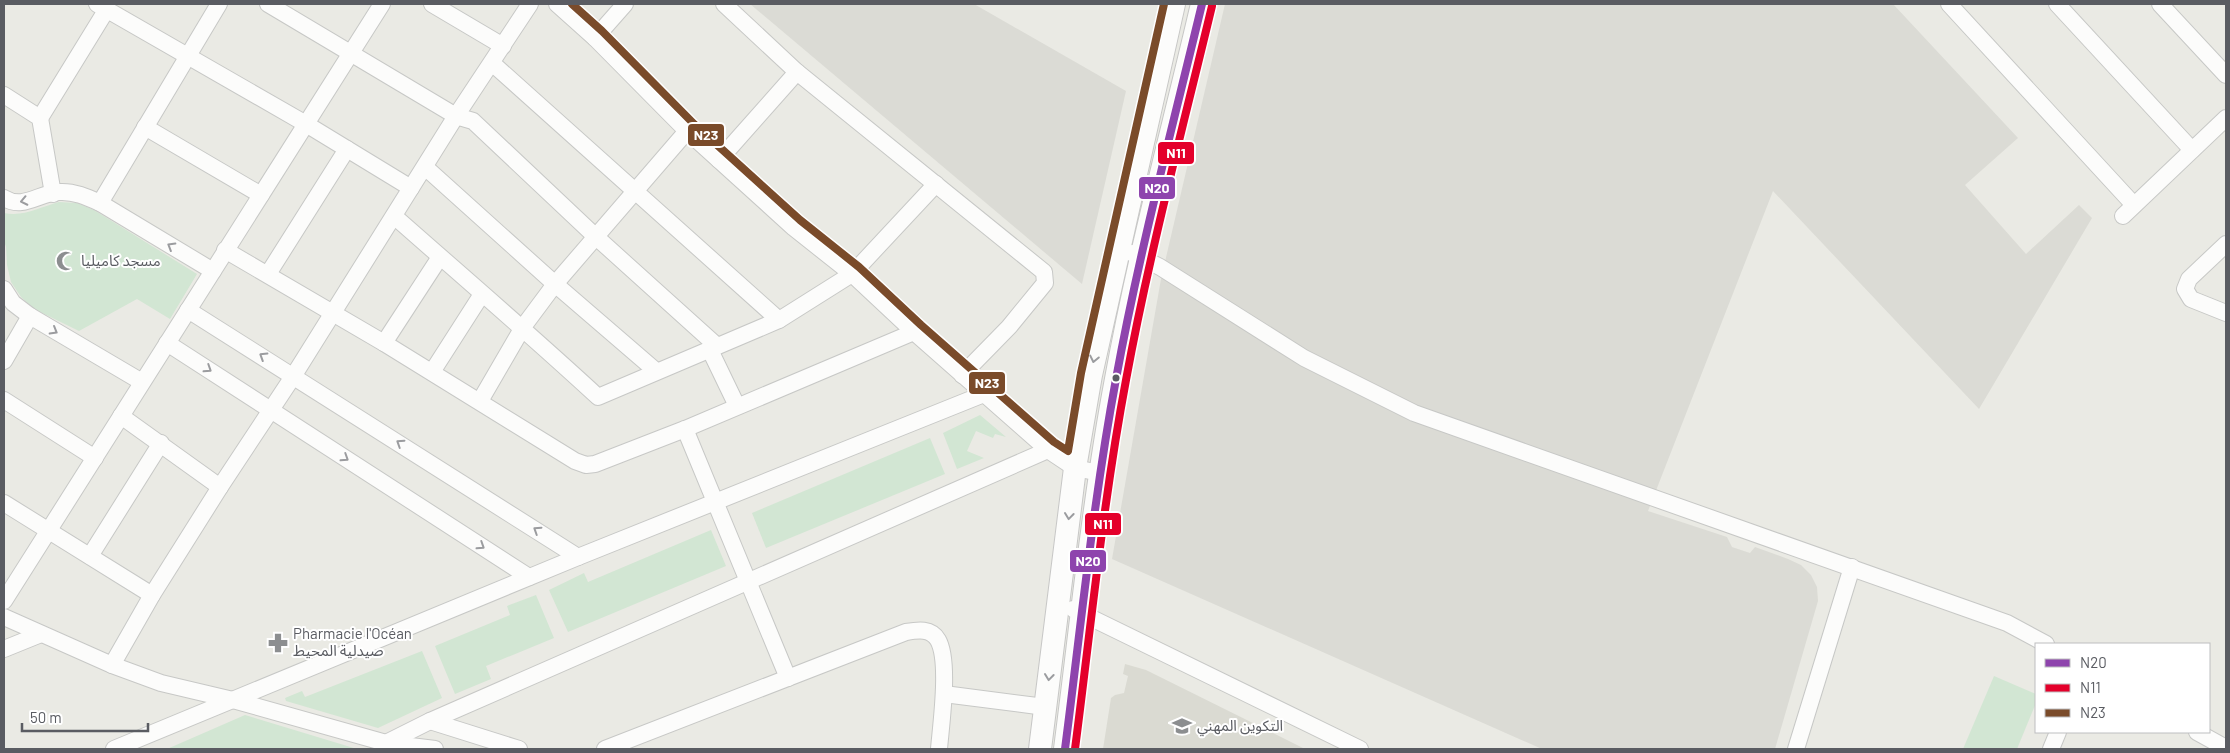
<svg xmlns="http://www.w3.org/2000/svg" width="2230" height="753" viewBox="0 0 2230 753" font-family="Barlow,'Noto Sans Arabic',sans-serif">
	<rect width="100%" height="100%" fill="#eaeae4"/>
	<g fill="#dbdbd5">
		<path d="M750,4H974L1126,91L1082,284Z"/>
		<path d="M1225,4H1893L2018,138L1965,185L2026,254L2079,205L2092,218L1979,409L1773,191L1648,511L1727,537L1732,547L1750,553L1755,547L1788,559L1801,565L1811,575L1817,587L1818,601L1775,749H1542L1112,559L1161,279Z"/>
	</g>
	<path fill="#dadad2" d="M1125,664L1146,670L1305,749H1103L1111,698L1115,695L1124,693L1128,676L1123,674Z"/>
	<g fill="#d2e6d3">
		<path d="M59,202L77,203L94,210L197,274L170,319L137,299L79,331L34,309L21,297L11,282L7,265L6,247L4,241V213C24,217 40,207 59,202Z"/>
		<path d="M980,415L1006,437L995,434L993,438L976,431L967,451L984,458L957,469L943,433Z"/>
		<path d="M930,438L945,474L766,548L752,513Z"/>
		<path d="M711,530L726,566L568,632L549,590L584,573L588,582Z"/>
		<path d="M536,595L554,638L486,666L491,679L455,694L435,646L510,615L507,606Z"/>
		<path d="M422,651L442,698L378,728L286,701L285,698L302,691L305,697Z"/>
		<path d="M1994,676L2036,694V703L2017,749H1963Z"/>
		<path d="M245,715L357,749H167Z"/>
	</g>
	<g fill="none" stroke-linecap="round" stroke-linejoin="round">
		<defs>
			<g id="street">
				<path d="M97,4L306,124L411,188"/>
				<path d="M268,4L456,116L473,121L595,236L717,346"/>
				<path d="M432,4L503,46"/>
				<path d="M557,4L595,38L687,131L794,228L852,274L914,332L1048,450L1075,468L1100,473"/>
				<path d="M724,4L797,72L1044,272L1045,283L1009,327L962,375"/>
				<path d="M1949,4L2134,205"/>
				<path d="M2057,4L2192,150"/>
				<path d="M2160,4L2226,75"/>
				<path d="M595,38L625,4"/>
				<path d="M492,63L779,320"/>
				<path d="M4,95L40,118L53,194"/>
				<path d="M40,118L107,9"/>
				<path d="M145,127L261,195"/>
				<path d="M719,160L797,72"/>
				<path d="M425,167L555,284L656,371"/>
				<path d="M4,198C23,210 39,193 59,192C74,191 87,197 100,203L213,271"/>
				<path d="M100,203L219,4"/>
				<path d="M394,216C462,276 531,335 598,397L779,320L852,274L936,184"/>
				<path d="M2123,216L2226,118"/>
				<path d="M2226,244L2189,279L2185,289L2191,299L2226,313"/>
				<path d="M225,250L384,343L575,461L586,465L595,464L685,429L914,332"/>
				<path d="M1132,253L1160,267L1304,358L1414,413L2007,623L2046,644"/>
				<path d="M268,274L347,149"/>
				<path d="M4,289L13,303L30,316L142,382"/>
				<path d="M188,310L578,557"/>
				<path d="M167,343L529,577"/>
				<path d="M384,343L440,257"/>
				<path d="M710,350L737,406"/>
				<path d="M4,361L30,316"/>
				<path d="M432,372L482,294"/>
				<path d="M4,400L95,458"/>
				<path d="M480,401L523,327L555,284L687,131"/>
				<path d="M121,416L220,487"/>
				<path d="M685,429L788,678"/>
				<path d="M4,503L152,595"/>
				<path d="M90,556L161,443"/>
				<path d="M4,601L382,4"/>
				<path d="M1073,609L1360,749"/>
				<path d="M4,617L112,665L161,683L233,700L386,743L435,749"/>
				<path d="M4,649L41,634"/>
				<path d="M112,665L152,595L220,487L294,375L456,116L530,4"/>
				<path d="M944,694L1045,707"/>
				<path d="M430,721L519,749"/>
				<path d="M2197,732L2226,748"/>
				<path d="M386,743L430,721L1048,450"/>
				<path d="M114,749L578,557L984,394"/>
				<path d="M605,749L906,632C918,630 931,628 938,640C950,661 941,725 939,749"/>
				<path d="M1796,749L1852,567"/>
				<path d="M2051,749L2058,732"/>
			</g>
			<g id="secondary">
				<path d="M1040,749L1075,468L1091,375L1174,4"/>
				<path d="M1065,749C1081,626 1093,501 1116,379C1139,253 1173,129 1202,4"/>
			</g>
		</defs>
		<use href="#street" stroke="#c7c8c6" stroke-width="18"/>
		<use href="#secondary" stroke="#c7c7c6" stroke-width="24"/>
		<use href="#street" stroke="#fcfcfb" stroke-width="16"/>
		<use href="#secondary" stroke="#fcfcfb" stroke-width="22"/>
		<defs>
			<path id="bus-1" d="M1065,749C1081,626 1093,502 1116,379C1139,253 1172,129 1202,4"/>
			<path id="bus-2" d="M1075,749C1091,626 1103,502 1126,380C1149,255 1182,131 1212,6"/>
			<path id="bus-3" d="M572,4L602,31L694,124L800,220L859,267L921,325L1054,442L1068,451L1081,373L1164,4"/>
		</defs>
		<use href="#bus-1" stroke="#fff" stroke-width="11"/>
		<use href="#bus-2" stroke="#fff" stroke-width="11"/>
		<use href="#bus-3" stroke="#fff" stroke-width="11"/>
		<use href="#bus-1" stroke="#8e44ad" stroke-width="8"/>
		<use href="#bus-2" stroke="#e4002b" stroke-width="8"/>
		<use href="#bus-3" stroke="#7a4b2a" stroke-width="8"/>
	</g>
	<defs><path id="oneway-chevron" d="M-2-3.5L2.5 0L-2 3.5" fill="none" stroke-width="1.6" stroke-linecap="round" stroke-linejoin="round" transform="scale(1.25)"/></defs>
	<g stroke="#9b9c9f">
		<use href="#oneway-chevron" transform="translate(24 201) rotate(168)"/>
		<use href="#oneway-chevron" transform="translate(171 246) rotate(-149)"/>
		<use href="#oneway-chevron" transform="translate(54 331) rotate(30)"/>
		<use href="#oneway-chevron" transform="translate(263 356) rotate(-148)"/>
		<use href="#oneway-chevron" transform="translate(1094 359) rotate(102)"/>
		<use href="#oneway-chevron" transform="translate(208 369) rotate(33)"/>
		<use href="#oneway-chevron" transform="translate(400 443) rotate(-147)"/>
		<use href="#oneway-chevron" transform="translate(345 458) rotate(33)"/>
		<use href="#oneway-chevron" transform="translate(1069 516) rotate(97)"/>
		<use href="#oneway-chevron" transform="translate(537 530) rotate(-147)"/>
		<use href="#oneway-chevron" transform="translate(481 546) rotate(33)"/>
		<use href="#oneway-chevron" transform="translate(1049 677) rotate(97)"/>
	</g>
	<defs>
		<symbol id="mosque-bare" viewBox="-9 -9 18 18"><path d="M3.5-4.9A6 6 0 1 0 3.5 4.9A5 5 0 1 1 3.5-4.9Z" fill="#8c8e90" stroke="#fff" stroke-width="2.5" paint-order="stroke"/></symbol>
		<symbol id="pharmacy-bare" viewBox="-9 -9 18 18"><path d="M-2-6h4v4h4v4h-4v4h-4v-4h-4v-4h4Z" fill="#8c8e90" stroke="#fff" stroke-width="2.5" paint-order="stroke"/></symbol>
		<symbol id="school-bare" viewBox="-9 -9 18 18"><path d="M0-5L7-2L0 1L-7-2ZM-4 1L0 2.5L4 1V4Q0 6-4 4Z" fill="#8c8e90" stroke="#fff" stroke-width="2.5" paint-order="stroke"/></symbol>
	</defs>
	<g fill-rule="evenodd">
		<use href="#mosque-bare" x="52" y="247" width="28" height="28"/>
		<use href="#pharmacy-bare" x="264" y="629" width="28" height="28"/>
		<use href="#school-bare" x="1168" y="712" width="28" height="28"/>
	</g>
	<circle fill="#5a5c62" stroke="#fff" stroke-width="2" cx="1116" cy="378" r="4.5"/>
	<g text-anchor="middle" stroke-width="4" stroke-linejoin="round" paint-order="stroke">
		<g font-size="15" fill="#5a5c62" stroke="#fff" text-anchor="start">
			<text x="81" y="266">مسجد كاميليا</text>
			<text x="293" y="639">Pharmacie l'Océan<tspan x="293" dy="17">صيدلية المحيط</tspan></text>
			<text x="1197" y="731">التكوين المهني</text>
		</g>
	</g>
	<g stroke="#fff" stroke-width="2">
		<rect x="687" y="123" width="38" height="24" rx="5" fill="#7a4b2a"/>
		<rect x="1157" y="141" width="38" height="24" rx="5" fill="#e4002b"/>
		<rect x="1138" y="176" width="38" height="24" rx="5" fill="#8e44ad"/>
		<rect x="968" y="371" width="38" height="24" rx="5" fill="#7a4b2a"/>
		<rect x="1084" y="512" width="38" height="24" rx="5" fill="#e4002b"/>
		<rect x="1069" y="549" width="38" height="24" rx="5" fill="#8e44ad"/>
	</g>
	<g font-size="14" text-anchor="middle" font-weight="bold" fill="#fff">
		<text x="706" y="140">N23</text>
		<text x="1176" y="158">N11</text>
		<text x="1157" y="193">N20</text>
		<text x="987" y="388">N23</text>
		<text x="1103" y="529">N11</text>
		<text x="1088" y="566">N20</text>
	</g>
	<rect width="2230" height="753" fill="none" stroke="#5a5c62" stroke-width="10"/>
	<rect x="2035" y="643" width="175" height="90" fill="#ffffff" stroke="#bdbec0"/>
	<rect x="2045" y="659" width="25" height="8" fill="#8e44ad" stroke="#bdbec0"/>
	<text x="2080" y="668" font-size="15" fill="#5a5c62">N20</text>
	<rect x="2045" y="684" width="25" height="8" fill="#e4002b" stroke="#bdbec0"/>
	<text x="2080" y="693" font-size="15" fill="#5a5c62">N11</text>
	<rect x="2045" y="709" width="25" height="8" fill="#7a4b2a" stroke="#bdbec0"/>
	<text x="2080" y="718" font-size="15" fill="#5a5c62">N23</text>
	<path d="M22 723v8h126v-8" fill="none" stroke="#5a5c62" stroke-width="2.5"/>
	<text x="30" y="723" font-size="15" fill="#5a5c62" stroke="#ffffff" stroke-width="4" paint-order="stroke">50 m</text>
</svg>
